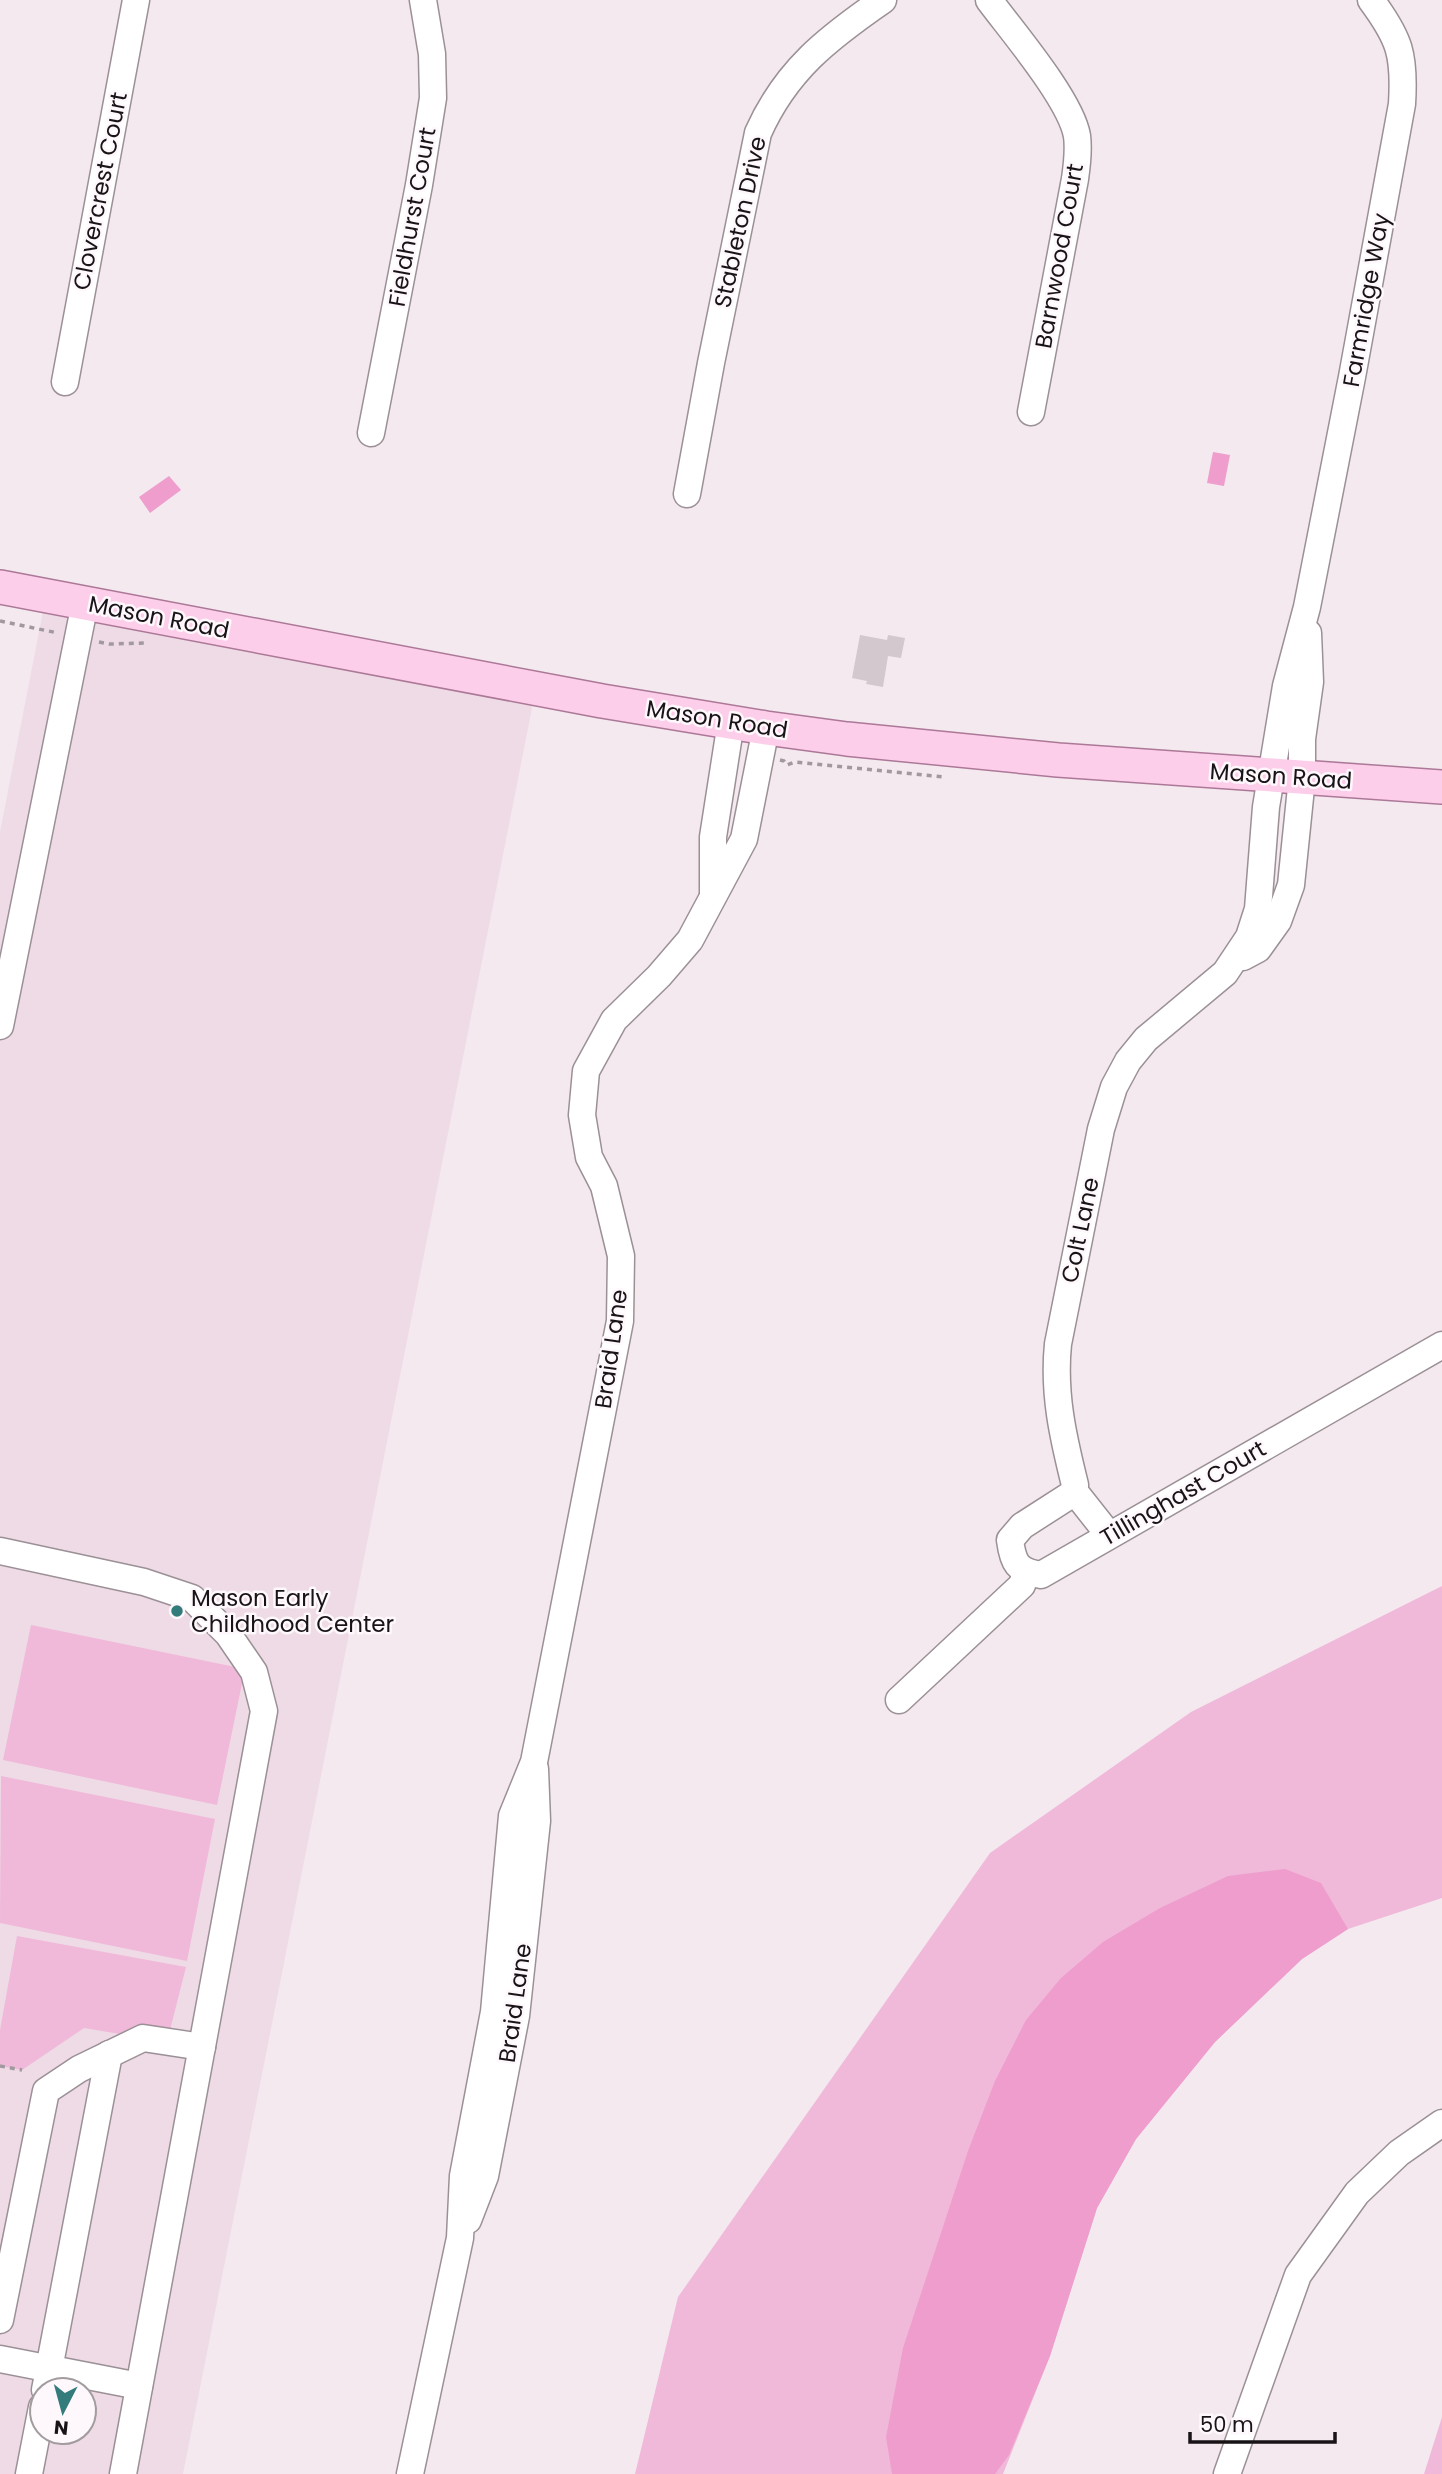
<svg xmlns="http://www.w3.org/2000/svg" width="1442" height="2474" viewBox="0 0 1442 2474" font-family="Poppins,sans-serif">
	<rect width="100%" height="100%" fill="#f4e9ef"/>
	<path fill="#eedbe6" fill-rule="evenodd" d="M46,596L536,688L183,2474H0V832ZM42,2390H84V2432H42Z"/>
	<g fill="#f0b9d9">
		<path d="M1442,1586V1898L1348,1929L1302,1959L1215,2042L1136,2139L1097,2208L1050,2356L1003,2474H635L678,2297L990,1853L1191,1712Z"/>
		<path d="M31,1625L245,1669L217,1805L3,1760Z"/>
		<path d="M1,1776L215,1819L187,1961L0,1923Z"/>
		<path d="M17,1936L186,1967L167,2042L84,2028L22,2070L0,2066V2030Z"/>
		<path d="M1442,2417V2474H1424Z"/>
	</g>
	<g fill="#ee9dcd">
		<path d="M1213,452L1230,455L1224,486L1207,483Z"/>
		<path d="M169,476L181,490L150,513L139,497Z"/>
		<path d="M1285,1869L1321,1883L1348,1929L1302,1959L1215,2042L1136,2139L1097,2208L1050,2356L1009,2455L995,2474H892L886,2437L903,2348L968,2151L995,2081L1026,2020L1061,1978L1103,1942L1160,1908L1228,1876Z"/>
	</g>
	<path fill="#d3c8ce" d="M860,635L887,640L888,635L905,638L901,658L888,656L883,687L866,684L867,681L852,678Z"/>
	<g fill="none" stroke-linecap="round" stroke-linejoin="round">
		<defs>
			<g id="minor">
				<path d="M989,0C1012,31 1071,100 1077,136C1079,150 1077,165 1075,179L1031,412"/>
				<path d="M65,382L136,0"/>
				<path d="M371,433L419,185L433,98L432,54L423,0"/>
				<path d="M687,494L711,363L758,133C786,70 828,38 883,0"/>
				<path d="M713,893V837L731,722"/>
				<path d="M1243,957L1258,949L1278,921L1291,885L1302,778V739L1310,682L1308,633"/>
				<path d="M0,1026L85,603"/>
				<path d="M1075,1492L1022,1526L1010,1540C1013,1563 1017,1571 1041,1575L1442,1345"/>
				<path d="M1109,1535L1075,1492V1485C1063,1437 1053,1393 1058,1344L1101,1129L1114,1087L1128,1061L1146,1039L1225,973L1249,937L1258,909L1266,807L1286,686L1307,607L1352,377L1402,104C1405,55 1400,39 1371,0"/>
				<path d="M0,1551L144,1582L192,1598L228,1634L254,1672L264,1711L123,2474"/>
				<path d="M899,1700L1022,1585L1026,1572"/>
				<path d="M468,2220L485,2176L516,2016L537,1821L535,1769"/>
				<path d="M0,2320L46,2091L79,2069L143,2038L202,2047"/>
				<path d="M0,2359L139,2386"/>
				<path d="M45,2390L109,2054"/>
				<path d="M29,2474L42,2407"/>
				<path d="M410,2474L460,2238L463,2176L494,2012L512,1816L534,1762L620,1321L621,1256L604,1186L589,1157L582,1115L586,1071L614,1020L659,976L690,940L744,839L766,728"/>
				<path d="M1227,2474L1298,2275L1357,2193L1399,2153L1442,2123"/>
			</g>
			<path id="major" d="M0,587L602,701L766,728L847,739L1058,760L1442,787"/>
		</defs>
		<use href="#minor" stroke="#9b9096" stroke-width="29"/>
		<use href="#major" stroke="#ac7897" stroke-width="36"/>
		<g stroke="#a1999d" stroke-width="3.5" stroke-dasharray="5 5" stroke-linecap="butt">
			<path d="M0,621L58,633"/>
			<path d="M99,642L109,644L148,643"/>
			<path d="M780,760L784,761L787,765L795,762L944,777"/>
			<path d="M0,2066L22,2070"/>
		</g>
		<use href="#minor" stroke="#fff" stroke-width="26"/>
		<use href="#major" stroke="#fdceea" stroke-width="33"/>
	</g>
	<circle fill="#347c7b" stroke="#fef7fb" stroke-width="2.5" cx="177" cy="1611" r="7"/>
	<g text-anchor="middle" stroke-width="5" stroke-linejoin="round" paint-order="stroke">
		<g font-size="23" fill="#171316" stroke="#fef7fb">
			<text transform="translate(100 191) rotate(-79)" y="8">Clovercrest Court</text>
			<text transform="translate(412 217) rotate(-80)" y="8">Fieldhurst Court</text>
			<text transform="translate(740 222) rotate(-78)" y="8">Stableton Drive</text>
			<text transform="translate(1059 256) rotate(-80)" y="8">Barnwood Court</text>
			<text transform="translate(1366 300) rotate(-80)" y="8">Farmridge Way</text>
			<text transform="translate(159 617) rotate(11)" y="8">Mason Road</text>
			<text transform="translate(717 719) rotate(9)" y="8">Mason Road</text>
			<text transform="translate(1281 776) rotate(4)" y="8">Mason Road</text>
			<text transform="translate(1080 1230) rotate(-78)" y="8">Colt Lane</text>
			<text transform="translate(611 1349) rotate(-82)" y="8">Braid Lane</text>
			<text transform="translate(1183 1493) rotate(-30)" y="8">Tillinghast Court</text>
			<text transform="translate(515 2003) rotate(-82)" y="8">Braid Lane</text>
		</g>
		<g font-size="23" fill="#171316" stroke="#fef7fb" text-anchor="start">
			<text x="191" y="1606">Mason Early<tspan x="191" dy="26">Childhood Center</tspan></text>
		</g>
	</g>
	<g transform="translate(63 2411) rotate(186)"><circle r="33" fill="#fef7fb" stroke="#a29c9f" stroke-width="2"/>
	<path d="M0-5L12 26L0 18L-12 26Z" fill="#347c7b"/>
	<text y="-10" font-size="19" font-weight="bold" text-anchor="middle" fill="#171316">N</text>
	</g>
	<path d="M1190 2432v10h145v-10" fill="none" stroke="#171316" stroke-width="3.5"/>
	<text x="1200" y="2432" font-size="21" fill="#171316" stroke="#fef7fb" stroke-width="5" paint-order="stroke">50 m</text>
</svg>
